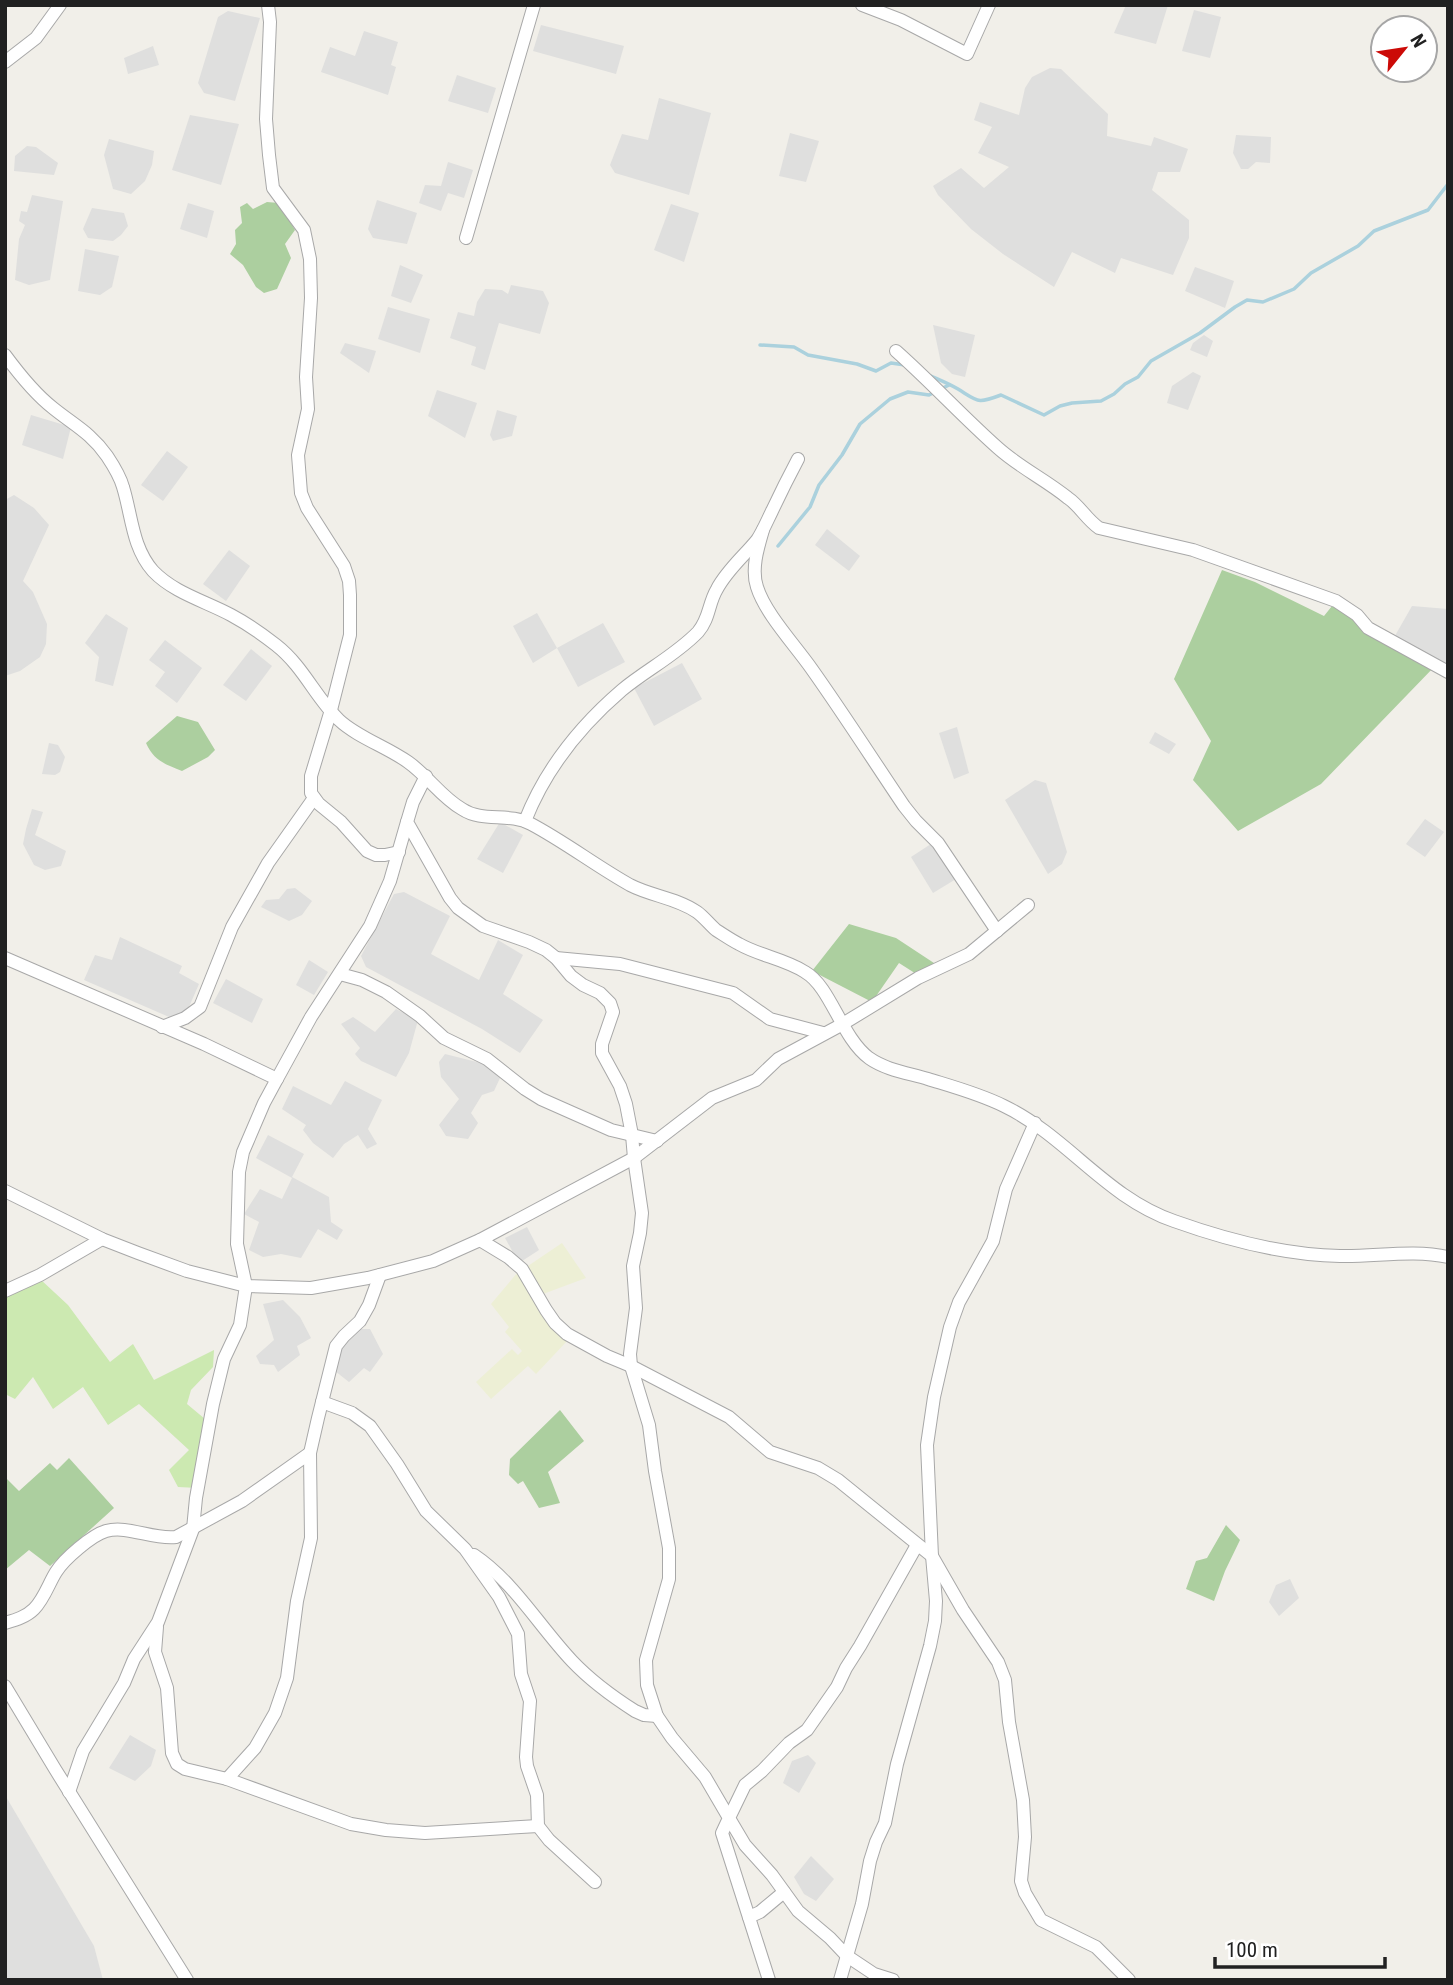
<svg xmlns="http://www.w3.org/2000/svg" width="1453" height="1985" viewBox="0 0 1453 1985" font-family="'Roboto Condensed',sans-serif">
	<rect width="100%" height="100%" fill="#f1efe9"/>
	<g fill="#dfdfde">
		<path d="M1126,5H1168L1156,44L1114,33Z"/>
		<path d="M1194,10L1221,17L1210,58L1182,51Z"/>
		<path d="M228,11L260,18L235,101L204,93L198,83L218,17Z"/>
		<path d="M541,25L624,46L616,74L533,51Z"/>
		<path d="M364,31L398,42L391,65L396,67L388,95L321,72L330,47L355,56Z"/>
		<path d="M153,46L159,65L128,74L124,58Z"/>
		<path d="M1050,68L1061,69L1108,114L1107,136L1151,146L1154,137L1188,149L1180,172H1158L1152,190L1189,220V238L1173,275L1121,258L1115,273L1072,252L1054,287L1003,254L971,229L938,195L933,186L961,168L984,188L1009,167L978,153L992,127L974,120L980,102L1019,115L1025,88L1032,77Z"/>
		<path d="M457,75L496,88L488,113L448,101Z"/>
		<path d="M659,98L711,113L689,195L615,173L610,165L622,134L648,140Z"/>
		<path d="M190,115L239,124L221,185L172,170Z"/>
		<path d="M790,133L819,141L806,182L779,176Z"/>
		<path d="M1236,135L1271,137L1270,163L1256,162L1248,169H1241L1233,153Z"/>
		<path d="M109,139L154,151L152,165L145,181L131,194L113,189L104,155Z"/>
		<path d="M27,146L36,147L58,163L54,175L14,171L15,156Z"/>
		<path d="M448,162L473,170L464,198L448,193L441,211L419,203L425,185L441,186Z"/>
		<path d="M32,195L63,201L50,280L29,285L15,280L19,239L25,225L19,221L21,211L27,212Z"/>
		<path d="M377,200L417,213L407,244L373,238L368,229Z"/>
		<path d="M188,203L214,211L207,238L180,229Z"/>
		<path d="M671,204L699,213L684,262L654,250Z"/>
		<path d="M92,208L124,213L128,226L121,235L113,241L88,238L83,229Z"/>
		<path d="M85,249L119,256L112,287L100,295L78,291Z"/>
		<path d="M400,265L423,275L411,303L391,296Z"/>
		<path d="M1195,267L1234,281L1225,308L1185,291Z"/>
		<path d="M511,285L543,291L549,303L540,334L499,323L485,370L471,365L476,347L450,338L458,312L474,316L477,302L485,289L502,290L508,294Z"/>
		<path d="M388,307L430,319L420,353L378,339Z"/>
		<path d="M933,325L975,335L965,377L952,374L941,363Z"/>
		<path d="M1204,335L1213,341L1207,357L1190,350L1193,343Z"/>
		<path d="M345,343L376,351L369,373L340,353Z"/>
		<path d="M1193,372L1201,376L1188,410L1167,403L1172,386Z"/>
		<path d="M437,390L477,403L465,438L428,416Z"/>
		<path d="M497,410L517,416L512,436L493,441L490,435Z"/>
		<path d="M31,415L71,427L63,459L22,445Z"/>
		<path d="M167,451L188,467L163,501L141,485Z"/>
		<path d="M14,495L34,508L49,525L23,581L33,592L47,624L46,644L40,657L20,671L5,676V500Z"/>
		<path d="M827,529L860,556L849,571L815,545Z"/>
		<path d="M229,550L250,566L226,601L203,584Z"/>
		<path d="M1412,606L1448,609V672L1392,641Z"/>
		<path d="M537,613L557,648L603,623L625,662L578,687L557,648L533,663L513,626Z"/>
		<path d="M106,614L128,628L113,686L95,681L99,657L85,643Z"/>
		<path d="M165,640L202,668L177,703L155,686L165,672L149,660Z"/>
		<path d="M251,649L272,666L246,701L223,685Z"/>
		<path d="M682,663L702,699L654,726L634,688Z"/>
		<path d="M957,727L969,773L954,779L939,733Z"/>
		<path d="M1155,732L1176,744L1169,754L1149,743Z"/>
		<path d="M49,743L58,745L65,757L60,772L55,775L42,774Z"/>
		<path d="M1035,780L1046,783L1067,852L1062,864L1048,874L1005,800Z"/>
		<path d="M32,809L43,812L35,835L66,851L61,866L45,870L34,865L23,844L26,829Z"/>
		<path d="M1425,819L1444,832L1425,857L1406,844Z"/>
		<path d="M500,822L523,835L503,873L477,859Z"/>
		<path d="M934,842L956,879L933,893L911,857Z"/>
		<path d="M295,888L312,901L302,915L289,921L261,907L266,900L279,899L287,889Z"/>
		<path d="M404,892L450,916L431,954L479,980L498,940L523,955L503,994L543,1020L520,1053L482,1029L366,967L361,956L394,894Z"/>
		<path d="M120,937L182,966L179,973L199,984L185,1016L176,1020L84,980L95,955L112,960Z"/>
		<path d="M309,960L328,972L314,995L296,985Z"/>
		<path d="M226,979L263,999L252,1023L213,1003Z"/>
		<path d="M396,1009L418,1020L409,1053L396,1077L361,1061L355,1054L360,1048L341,1024L353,1017L375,1032Z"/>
		<path d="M445,1054L485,1064L500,1078L494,1091L482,1095L471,1113L478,1123L468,1139L446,1136L439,1125L459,1099L441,1077L439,1062Z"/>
		<path d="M345,1081L382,1100L368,1129L377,1144L367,1149L358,1135L344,1144L333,1158L313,1143L303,1130L306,1125L282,1109L293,1086L331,1105Z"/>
		<path d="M268,1135L304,1154L292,1177L329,1197L331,1222L343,1230L337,1240L318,1229L301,1258L281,1254L263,1257L249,1250L259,1222L244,1214L260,1189L282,1199L292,1178L256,1158Z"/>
		<path d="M527,1227L539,1250L519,1263L505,1238Z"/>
		<path d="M283,1300L300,1317L311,1338L297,1346L300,1355L278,1372L274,1365L260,1364L256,1356L274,1340L263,1304Z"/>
		<path d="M358,1329H370L383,1354L370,1372L364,1368L349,1382L335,1371L337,1354L351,1333Z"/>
		<path d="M1290,1579L1299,1598L1279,1616L1269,1602L1276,1585Z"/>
		<path d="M130,1735L156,1750L151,1766L135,1781L109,1768Z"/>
		<path d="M808,1755L816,1763L799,1793L783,1783L792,1761Z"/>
		<path d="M5,1795L94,1946L103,1980H5Z"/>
		<path d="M811,1856L834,1879L816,1901L804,1894L794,1877Z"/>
	</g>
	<g fill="#edefd5">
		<path d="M562,1243L586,1278L543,1294L525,1268Z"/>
		<path d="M518,1272L568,1340L536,1374L528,1366L491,1399L476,1382L512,1349L518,1355L522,1351L505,1332L509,1327L491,1304Z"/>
	</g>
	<path fill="#cce9b1" d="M40,1279L68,1305L110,1362L133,1344L154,1380L214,1350L213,1367L191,1390L187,1404L211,1424L198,1488L178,1487L169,1470L189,1450L139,1404L108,1425L83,1387L53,1409L33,1377L15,1399L5,1394V1294Z"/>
	<g fill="#accf9f">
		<path d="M267,202L279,203L295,230L285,244L291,258L277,289L264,293L256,287L243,265L230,254L236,244L235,230L242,223L240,207L247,203L253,209Z"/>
		<path d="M1222,570L1255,582L1324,616L1336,601L1436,665L1321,784L1238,831L1193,780L1211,741L1174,679Z"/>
		<path d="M177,716L198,722L215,750L208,757L182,771C165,764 154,761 146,743Z"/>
		<path d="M849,924L896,938L937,965L921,977L899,963L872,1002L812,971Z"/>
		<path d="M560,1410L584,1441L548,1472L560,1503L539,1508L523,1481L518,1484L509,1475L510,1459Z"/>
		<path d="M69,1458L114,1508L50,1566L29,1550L5,1570V1477L19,1491L50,1463L57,1470Z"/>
		<path d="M1226,1525L1240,1540L1225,1571L1214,1601L1186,1589L1196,1561L1207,1558Z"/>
	</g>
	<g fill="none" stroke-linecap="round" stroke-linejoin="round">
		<g stroke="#abd1dd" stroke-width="3.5">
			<path d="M760,345L794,347L808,355L857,364L876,371L891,363L905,365"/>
			<path d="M931,376C940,380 950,384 958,389C979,402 977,404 1001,395L1044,415L1060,406L1072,403L1101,401L1114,394L1125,384L1138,377L1151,361L1200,333L1235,307L1247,300L1263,302L1294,289L1311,273L1358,246L1374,231L1428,210L1448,184"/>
			<path d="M778,546L810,507L819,485L842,455L860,424L890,399L908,392L929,395L949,385"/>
		</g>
		<defs>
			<g id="minor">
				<path d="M268,5L270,22L266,119L269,155L273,188L304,230L310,259L311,298L306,377L308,409L298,455L301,493L307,508L344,566L349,581L350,595V635L331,710L311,776V793L319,804L341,822L367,851L376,855H385L399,852"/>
				<path d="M862,5L901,20L967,54L989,5"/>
				<path d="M5,62L36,38L60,5"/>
				<path d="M466,238L534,5"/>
				<path d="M896,351C931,382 963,417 998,448C1019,467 1046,480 1068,498C1080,506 1086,519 1099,528L1193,550L1336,601L1357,615L1368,628L1448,672"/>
				<path d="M5,355C19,374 35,394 53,408C74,425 91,433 107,456C113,465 120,476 123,487C132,516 132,547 153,571C174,593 205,601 231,615C246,623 262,634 276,645C304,667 315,697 339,720C357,737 387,747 408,762C428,776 441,797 462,809C483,823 508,812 531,824C565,842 596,866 630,885C651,896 677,898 697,912C704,917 709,924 716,930C724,935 731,940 739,944C760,956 785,959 805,972C831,987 841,1037 869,1058C886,1070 908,1073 928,1079C954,1087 980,1094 1004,1106C1068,1137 1105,1197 1174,1221C1227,1240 1284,1255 1340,1256C1375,1257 1413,1249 1448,1257"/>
				<path d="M763,530C758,547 751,569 757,587C765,613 794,644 811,668C843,713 873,760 904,806L916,821L938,843L997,931"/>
				<path d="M426,776L413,802L407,822L450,898L458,908L483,926L529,942L546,950L556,958L571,976L583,985L600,993L610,1003L613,1012L602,1044V1053L620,1086L626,1104L632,1135L634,1158L642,1213L640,1233L633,1266L636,1308L630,1354L631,1366L649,1425L655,1471L669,1548V1579L646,1660L647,1685L657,1716L672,1738L705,1777L729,1818L722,1833L769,1980"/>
				<path d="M525,821C545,770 580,726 622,690C646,670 676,655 698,632C710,618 708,604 717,589C727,570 744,556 757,540C763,531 767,521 772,511C780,494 789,476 798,459"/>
				<path d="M5,958L204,1044L277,1079L264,1103L243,1152L239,1172L237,1244L246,1286L240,1325L224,1359L213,1404L196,1498L193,1529L158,1622L134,1659L124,1683L83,1751L69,1792"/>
				<path d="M556,958L620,964L733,993L770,1019L823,1033"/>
				<path d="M340,974L362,980L386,992L420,1016L444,1038L487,1059L525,1089L541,1099L611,1130L657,1141"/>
				<path d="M162,1027L185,1018L200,1007L232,927L268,863L314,798"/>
				<path d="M277,1079L311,1017L370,926L390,881L407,822"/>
				<path d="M5,1191L102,1239L138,1253L187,1271L246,1286L311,1288L368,1278L433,1261L480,1240L634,1158L712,1098L756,1080L778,1059L841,1025L918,978L969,954L1028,905"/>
				<path d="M480,1240L508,1257L522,1269L546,1310L555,1323L567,1334L607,1356L631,1366L729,1417L770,1452L818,1468L838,1480L932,1556L963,1610L998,1662L1005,1680L1009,1722L1023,1800L1025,1837L1021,1881L1025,1893L1041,1920L1096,1947L1129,1980"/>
				<path d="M5,1291L40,1275L102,1239"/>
				<path d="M322,1402L352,1413L370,1426L397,1464L426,1511L465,1549L499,1597L518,1634L521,1674L530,1701L526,1757L527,1766L537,1795L538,1826L549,1840L595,1882"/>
				<path d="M474,1555C514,1582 539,1626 572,1661C590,1680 613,1697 635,1711L644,1715L657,1716"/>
				<path d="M5,1623C15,1620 26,1617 34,1609C44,1599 49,1583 56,1572C64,1559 92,1535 106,1531C128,1525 153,1540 176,1537L242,1501L310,1453"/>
				<path d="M157,1627L155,1652L167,1688L172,1753L177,1764L185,1769L227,1779L351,1824L386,1830L425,1833L538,1826"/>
				<path d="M5,1686L55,1769L187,1980"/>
				<path d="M227,1779L255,1748L275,1713L287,1678L297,1601L311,1538L310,1453L318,1418L336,1346L344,1336L360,1321L369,1305L380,1275"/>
				<path d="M749,1917L760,1912L784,1892"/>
				<path d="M840,1980L862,1904L870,1861L876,1842L885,1823L897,1764L930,1646L935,1621L936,1601L932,1556L927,1445L934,1397L950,1327L959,1302L993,1241L1006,1189L1035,1123"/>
				<path d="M893,1980L874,1974L847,1956L830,1938L798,1911L772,1875L745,1845L729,1818L745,1785L762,1771L789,1743L807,1730L837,1687L846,1668L860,1646L917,1545"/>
			</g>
		</defs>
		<use href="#minor" stroke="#a8a8a8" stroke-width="14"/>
		<use href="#minor" stroke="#fff" stroke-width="12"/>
	</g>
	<rect width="1453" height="1985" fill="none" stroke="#212121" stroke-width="14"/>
	<g transform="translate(1404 49) rotate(60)"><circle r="33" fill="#ffffff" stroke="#a6a6a6" stroke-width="2"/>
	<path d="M0-5L12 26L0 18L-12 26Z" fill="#cc0a07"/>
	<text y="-10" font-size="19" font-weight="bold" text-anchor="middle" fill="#212121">N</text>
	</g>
	<path d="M1215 1957v10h170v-10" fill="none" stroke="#212121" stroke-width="3.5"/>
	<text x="1226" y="1957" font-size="21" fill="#212121" stroke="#ffffff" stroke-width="5" paint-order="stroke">100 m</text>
</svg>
